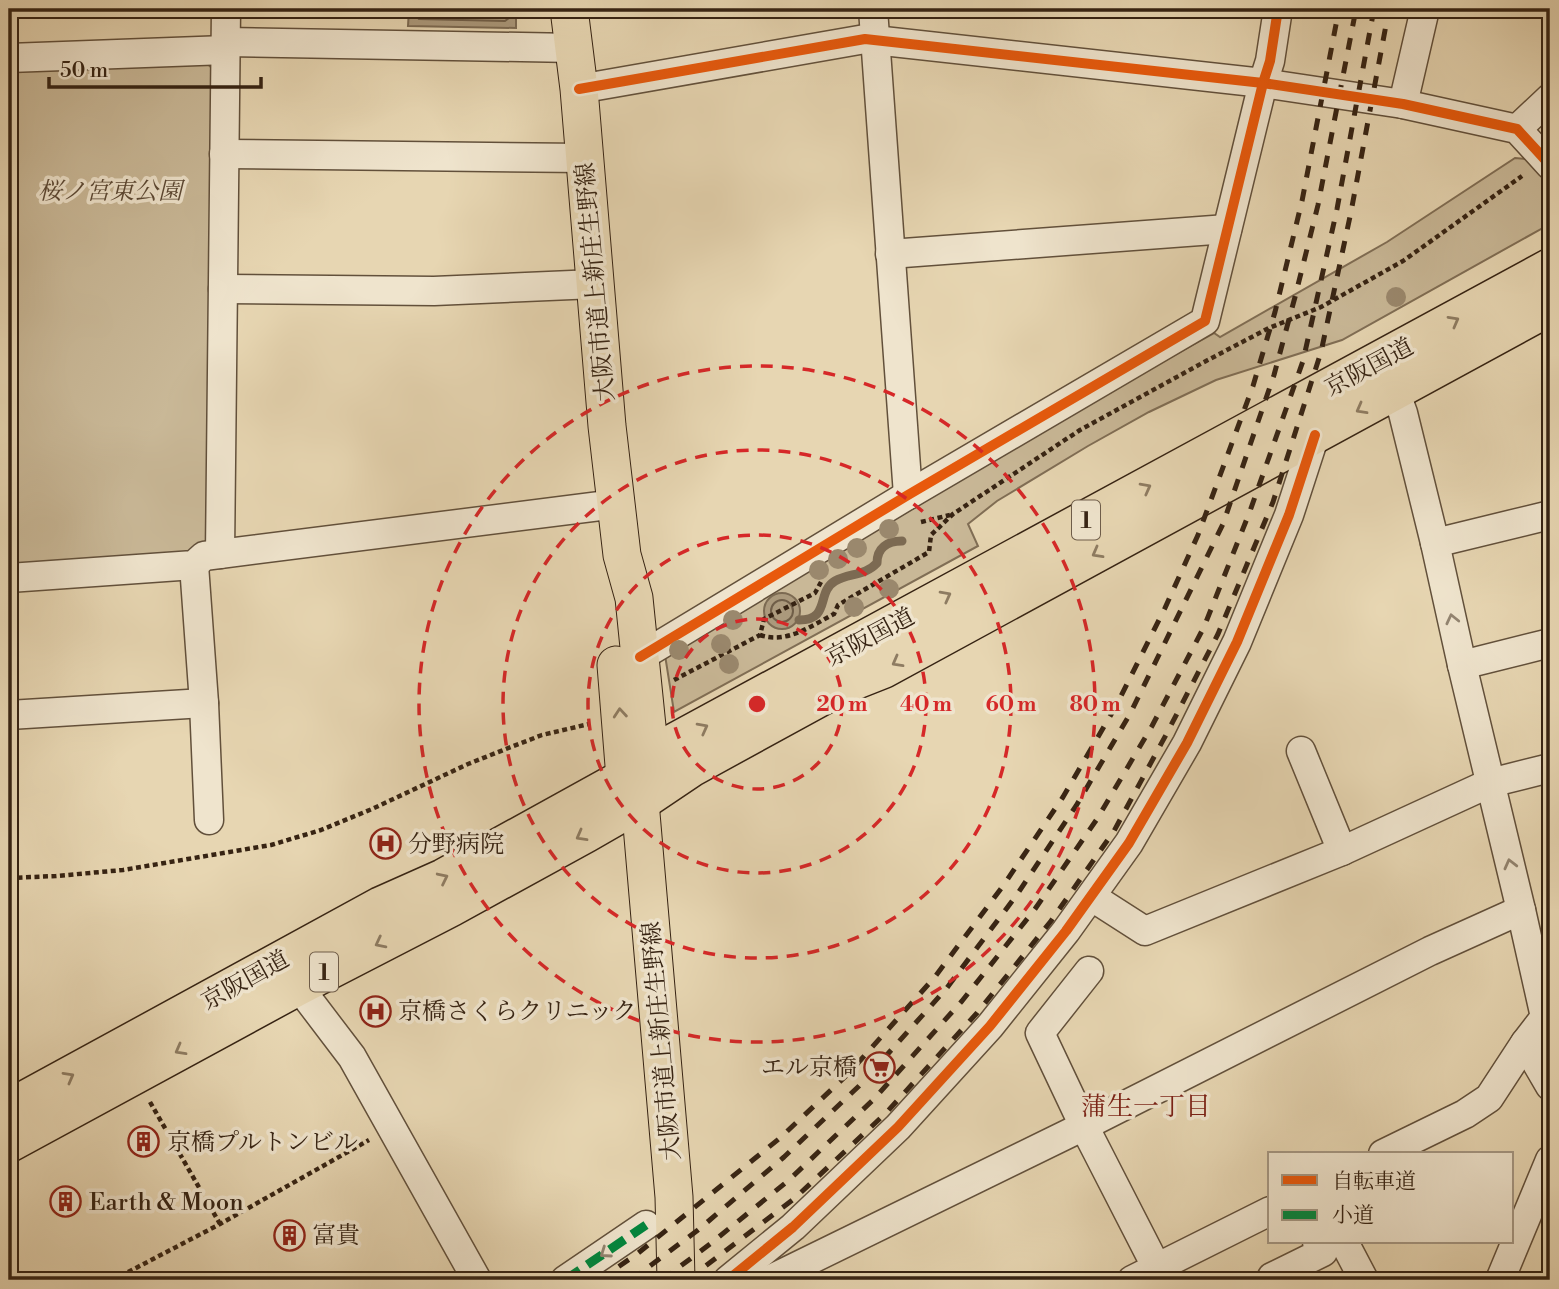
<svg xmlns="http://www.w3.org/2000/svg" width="1559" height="1289" viewBox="0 0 1559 1289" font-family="'Libre Bodoni','Noto Serif JP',serif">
	<rect width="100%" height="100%" fill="#e7d6b2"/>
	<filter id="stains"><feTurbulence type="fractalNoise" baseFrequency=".00286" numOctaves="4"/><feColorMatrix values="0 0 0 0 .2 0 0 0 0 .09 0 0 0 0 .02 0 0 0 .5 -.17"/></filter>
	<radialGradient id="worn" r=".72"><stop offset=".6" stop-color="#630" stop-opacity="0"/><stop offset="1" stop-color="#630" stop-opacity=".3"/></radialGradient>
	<g fill="#c9b897" stroke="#806e55" stroke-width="2">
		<path d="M202,59L213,69L207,540L195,551L9,567V67Z"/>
		<path d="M1515,158L1526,159L1550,184V224L1342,340L1216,380L1149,412L1088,446L997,501L968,524L978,546L674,712L665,655C849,550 1028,435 1214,333L1220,337L1387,242Z"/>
	</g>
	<g fill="#ab997c" stroke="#7c6a52" stroke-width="2">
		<path d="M409,9H516V28L408,26Z"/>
		<circle cx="782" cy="611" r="18"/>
	</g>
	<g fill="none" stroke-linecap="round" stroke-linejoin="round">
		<g stroke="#705e48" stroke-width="2">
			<path d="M415,9L416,16L419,19L505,21L509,18V9"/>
			<path d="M425,9L427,10L497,12L500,9"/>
			<circle cx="782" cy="611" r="11"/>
		</g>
		<path stroke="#7c6a52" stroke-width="9" d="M799,620C831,620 816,592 835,581C849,573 865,576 877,563C877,548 887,541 902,541"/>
		<defs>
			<g id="minor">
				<path d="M873,9L908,495"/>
				<path d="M226,42L574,48"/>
				<path d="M9,58L226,50"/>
				<path d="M579,89L865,39L1263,83L1403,104L1517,129L1550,165"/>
				<path d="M1403,104L1425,9"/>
				<path d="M1517,129L1550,98"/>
				<path d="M224,154L584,158"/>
				<path d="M890,254L1227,229"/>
				<path d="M223,289L434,291L595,284"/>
				<path d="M1395,391L1403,413L1435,543L1462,665L1521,910L1545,1017L1525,1043L1550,1086"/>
				<path d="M1435,543L1550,515"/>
				<path d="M220,554L226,9"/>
				<path d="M194,565L204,703L209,820"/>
				<path d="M9,578L194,565L204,556L616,504"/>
				<path d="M640,657L908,495L1205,321L1263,83L1270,61L1278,9"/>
				<path d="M1462,665L1550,643"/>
				<path d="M9,715L204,703"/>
				<path d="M1301,751L1342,851"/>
				<path d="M1092,897L1145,931L1342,851L1490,783L1550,768"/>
				<path d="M1089,971L1040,1033L1084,1126L1163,1280"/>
				<path d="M298,986L352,1057L477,1280"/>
				<path d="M1383,1154L1465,1114L1489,1098L1525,1043"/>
				<path d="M1344,1242L1364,1280"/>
				<path d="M565,1280L646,1225"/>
				<path d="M728,1280L793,1227L898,1127L990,1026L1066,931L1129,843L1187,743L1237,642L1289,515L1315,435"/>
				<path d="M769,1280L1084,1126L1430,951L1521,910"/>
				<path d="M1132,1280L1270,1211"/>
				<path d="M1274,1280L1272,1277L1323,1252L1317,1242"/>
				<path d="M1500,1280L1550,1160"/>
			</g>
			<g id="major">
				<path d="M569,9L579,89L607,426L622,555L634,598L650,756L640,802L674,1197L676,1280"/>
				<path d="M616,665L625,778L638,799"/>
			</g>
			<g id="highway">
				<path d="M9,1109L381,906L444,878L625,778L650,756L1550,268"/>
				<path d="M9,1143L298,986L451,907L586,833L640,802L692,767L840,686L883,669L1550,306"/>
			</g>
		</defs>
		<use href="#minor" stroke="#62503b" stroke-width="31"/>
		<use href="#major" stroke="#362313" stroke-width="39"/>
		<use href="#highway" stroke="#362313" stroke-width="41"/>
		<g stroke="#362313" stroke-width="4.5" stroke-dasharray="5 3.5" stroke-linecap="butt">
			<path d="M921,522L950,515"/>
			<path d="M760,635C787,644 811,626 834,614L838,605L929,552L931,535L953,514L1080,430L1206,361L1269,328L1321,307L1403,261L1522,176"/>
			<path d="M674,680L760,635L764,619L815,593L821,582"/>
			<path d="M9,878L56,876L123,870L271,845L321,830L372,809L468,764L511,747L542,735L589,724"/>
			<path d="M150,1102L220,1224"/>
			<path d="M113,1280L220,1224L369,1140"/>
		</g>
		<use href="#minor" stroke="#efe4cd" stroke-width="28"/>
		<use href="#major" stroke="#e7d6b2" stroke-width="37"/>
		<use href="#highway" stroke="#e7d6b2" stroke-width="38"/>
		<g stroke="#362313" stroke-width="5" stroke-dasharray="12 12" stroke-linecap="butt">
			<path d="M599,1280L637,1254L780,1138L848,1074L934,978L1003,886L1063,797L1116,706L1165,608L1198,535L1253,386L1275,312L1302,201L1339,9"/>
			<path d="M631,1280L698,1230L784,1157L859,1086L946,989L1016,896L1076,806L1130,714L1223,524L1274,375L1295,297L1318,205L1356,9"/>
			<path d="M662,1280L710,1244L789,1180L873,1100L962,1001L1035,909L1097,819L1152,726L1204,627L1250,511L1303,361L1337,209L1374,9"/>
			<path d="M687,1280L795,1198L886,1113L977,1013L1051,921L1114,831L1167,733L1218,634L1273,502L1321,352L1351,212L1389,9"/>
		</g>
		<path stroke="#00873e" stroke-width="9" stroke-dasharray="18 9" stroke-linecap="butt" d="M565,1280L646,1225"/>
		<defs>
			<g id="cycleway">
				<path d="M579,89L865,39L1263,83L1403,104L1517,129L1550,165"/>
				<path d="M640,657L908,495L1205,321L1263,83L1270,61L1278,9"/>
				<path d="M728,1280L793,1227L898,1127L990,1026L1066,931L1129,843L1187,743L1237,642L1289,515L1315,435"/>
			</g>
		</defs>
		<use href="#cycleway" stroke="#efe4cd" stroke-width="15"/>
		<use href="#cycleway" stroke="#e8590c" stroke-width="10"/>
	</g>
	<g fill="#9a886d">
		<circle cx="1396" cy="297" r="10"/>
		<circle cx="889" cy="529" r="10"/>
		<circle cx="857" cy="548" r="10"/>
		<circle cx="838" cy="559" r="10"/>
		<circle cx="819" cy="570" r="10"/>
		<circle cx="889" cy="589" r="10"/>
		<circle cx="854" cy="607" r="10"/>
		<circle cx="733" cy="620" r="10"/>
		<circle cx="721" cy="644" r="10"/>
		<circle cx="679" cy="650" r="10"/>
		<circle cx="729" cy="664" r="10"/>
	</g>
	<defs><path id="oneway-chevron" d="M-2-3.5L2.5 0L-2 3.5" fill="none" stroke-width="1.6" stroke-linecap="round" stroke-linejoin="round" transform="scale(1.75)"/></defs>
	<g stroke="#8e7c62">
		<use href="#oneway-chevron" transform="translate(1454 321) rotate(-29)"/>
		<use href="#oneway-chevron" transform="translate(1361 409) rotate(151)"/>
		<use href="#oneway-chevron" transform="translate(1146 488) rotate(-28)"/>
		<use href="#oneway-chevron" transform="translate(1097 553) rotate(151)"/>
		<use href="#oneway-chevron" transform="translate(946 596) rotate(-28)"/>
		<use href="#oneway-chevron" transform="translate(897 662) rotate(151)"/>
		<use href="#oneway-chevron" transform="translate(620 713) rotate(-95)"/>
		<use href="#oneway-chevron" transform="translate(703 728) rotate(-28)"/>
		<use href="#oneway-chevron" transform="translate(581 836) rotate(151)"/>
		<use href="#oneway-chevron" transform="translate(443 878) rotate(-26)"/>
		<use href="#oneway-chevron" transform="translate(380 943) rotate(153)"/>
		<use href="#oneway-chevron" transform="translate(180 1050) rotate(151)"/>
		<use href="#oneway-chevron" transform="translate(69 1077) rotate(-29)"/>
	</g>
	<g stroke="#928470">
		<use href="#oneway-chevron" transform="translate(1452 619) rotate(-103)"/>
		<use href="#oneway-chevron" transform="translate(1510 864) rotate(-104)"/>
		<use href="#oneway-chevron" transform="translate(605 1253) rotate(145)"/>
	</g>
	<g fill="none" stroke="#d62828" stroke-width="3.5" stroke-dasharray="12 9">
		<circle cx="757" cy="704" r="85"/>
		<circle cx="757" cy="704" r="169"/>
		<circle cx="757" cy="704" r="254"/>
		<circle cx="757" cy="704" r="338"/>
	</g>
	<defs>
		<symbol id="hospital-ring" viewBox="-11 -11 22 22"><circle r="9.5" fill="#efe4cd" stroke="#8f2418" stroke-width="1.5"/><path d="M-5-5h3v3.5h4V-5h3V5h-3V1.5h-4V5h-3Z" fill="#8f2418"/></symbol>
		<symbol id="supermarket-ring" viewBox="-11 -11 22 22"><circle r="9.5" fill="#efe4cd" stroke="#8f2418" stroke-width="1.5"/><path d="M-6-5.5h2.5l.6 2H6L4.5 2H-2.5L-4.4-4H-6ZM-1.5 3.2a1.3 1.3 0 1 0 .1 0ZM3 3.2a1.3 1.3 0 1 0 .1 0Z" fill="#8f2418"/></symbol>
		<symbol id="building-ring" viewBox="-11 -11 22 22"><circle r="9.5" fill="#efe4cd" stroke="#8f2418" stroke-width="1.5"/><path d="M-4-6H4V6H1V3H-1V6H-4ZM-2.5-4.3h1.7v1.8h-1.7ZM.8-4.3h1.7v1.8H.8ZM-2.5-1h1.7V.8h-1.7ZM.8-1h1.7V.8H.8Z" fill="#8f2418"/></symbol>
	</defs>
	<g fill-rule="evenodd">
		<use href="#hospital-ring" x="368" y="826" width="35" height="35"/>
		<use href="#hospital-ring" x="358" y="994" width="35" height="35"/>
		<use href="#supermarket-ring" x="862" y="1050" width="35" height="35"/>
		<use href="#building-ring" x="126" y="1124" width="35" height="35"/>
		<use href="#building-ring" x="48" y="1184" width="35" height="35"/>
		<use href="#building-ring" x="272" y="1218" width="35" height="35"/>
	</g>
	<g text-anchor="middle" stroke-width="7" stroke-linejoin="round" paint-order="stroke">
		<g fill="#efe4cd" stroke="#6e5d4b" stroke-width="2">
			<rect x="1072" y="500.5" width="28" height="39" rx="5"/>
			<rect x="310" y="952.5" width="28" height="39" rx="5"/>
		</g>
		<g font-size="23" font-weight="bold" fill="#362313">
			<text x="1086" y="528">1</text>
			<text x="324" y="980">1</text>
		</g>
		<g font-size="24" font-style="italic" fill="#5b4834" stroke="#efe4cd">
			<text x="110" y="199">桜ノ宮東公園</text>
		</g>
		<g font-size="24" fill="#362313" stroke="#efe4cd">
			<text transform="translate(595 282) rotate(-95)" y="8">大阪市道上新庄生野線</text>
			<text transform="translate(1369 367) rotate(-28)" y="8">京阪国道</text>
			<text transform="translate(870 637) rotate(-28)" y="8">京阪国道</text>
			<text transform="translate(245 980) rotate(-29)" y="8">京阪国道</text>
			<text transform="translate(661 1041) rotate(-95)" y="8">大阪市道上新庄生野線</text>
		</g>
		<g font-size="24" fill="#362313" stroke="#efe4cd" text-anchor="start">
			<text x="408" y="852">分野病院</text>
			<text x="398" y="1019">京橋さくらクリニック</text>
			<text x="857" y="1075" text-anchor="end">エル京橋</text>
			<text x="167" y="1150">京橋プルトンビル</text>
			<text x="89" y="1210">Earth &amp; Moon</text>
			<text x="312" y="1243">富貴</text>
		</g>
		<g font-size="26" fill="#7a1f14" stroke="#efe4cd">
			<text x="1146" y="1115">蒲生一丁目</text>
		</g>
	</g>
	<circle cx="757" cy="704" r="10" fill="#d62828" stroke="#efe4cd" stroke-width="3.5"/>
	<g font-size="21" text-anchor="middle" font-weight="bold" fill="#d62828" stroke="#efe4cd" stroke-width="7" stroke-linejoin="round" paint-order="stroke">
		<text x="842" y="711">20 m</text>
		<text x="926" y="711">40 m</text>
		<text x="1011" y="711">60 m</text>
		<text x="1095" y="711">80 m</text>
	</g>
	<rect width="1559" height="1289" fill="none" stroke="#e7d6b2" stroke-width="35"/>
	<rect x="10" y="10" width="1538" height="1268" fill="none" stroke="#362313" stroke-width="3.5"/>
	<rect x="18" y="18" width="1524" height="1254" fill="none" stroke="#362313" stroke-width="2"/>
	<rect x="1268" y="1152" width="245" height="91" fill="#efe4cd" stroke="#a59783" stroke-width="2"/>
	<rect x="1282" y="1175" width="35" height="10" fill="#e8590c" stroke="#a59783" stroke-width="2"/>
	<text x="1332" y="1188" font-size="21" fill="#362313">自転車道</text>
	<rect x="1282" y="1210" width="35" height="10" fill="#00873e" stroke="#a59783" stroke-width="2"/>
	<text x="1332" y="1222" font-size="21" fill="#362313">小道</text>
	<path d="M49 77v10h212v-10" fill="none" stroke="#362313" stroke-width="3.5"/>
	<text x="60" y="77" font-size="21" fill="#362313" stroke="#efe4cd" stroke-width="5" paint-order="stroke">50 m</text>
	<rect width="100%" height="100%" filter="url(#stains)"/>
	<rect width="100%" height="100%" fill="url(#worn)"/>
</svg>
